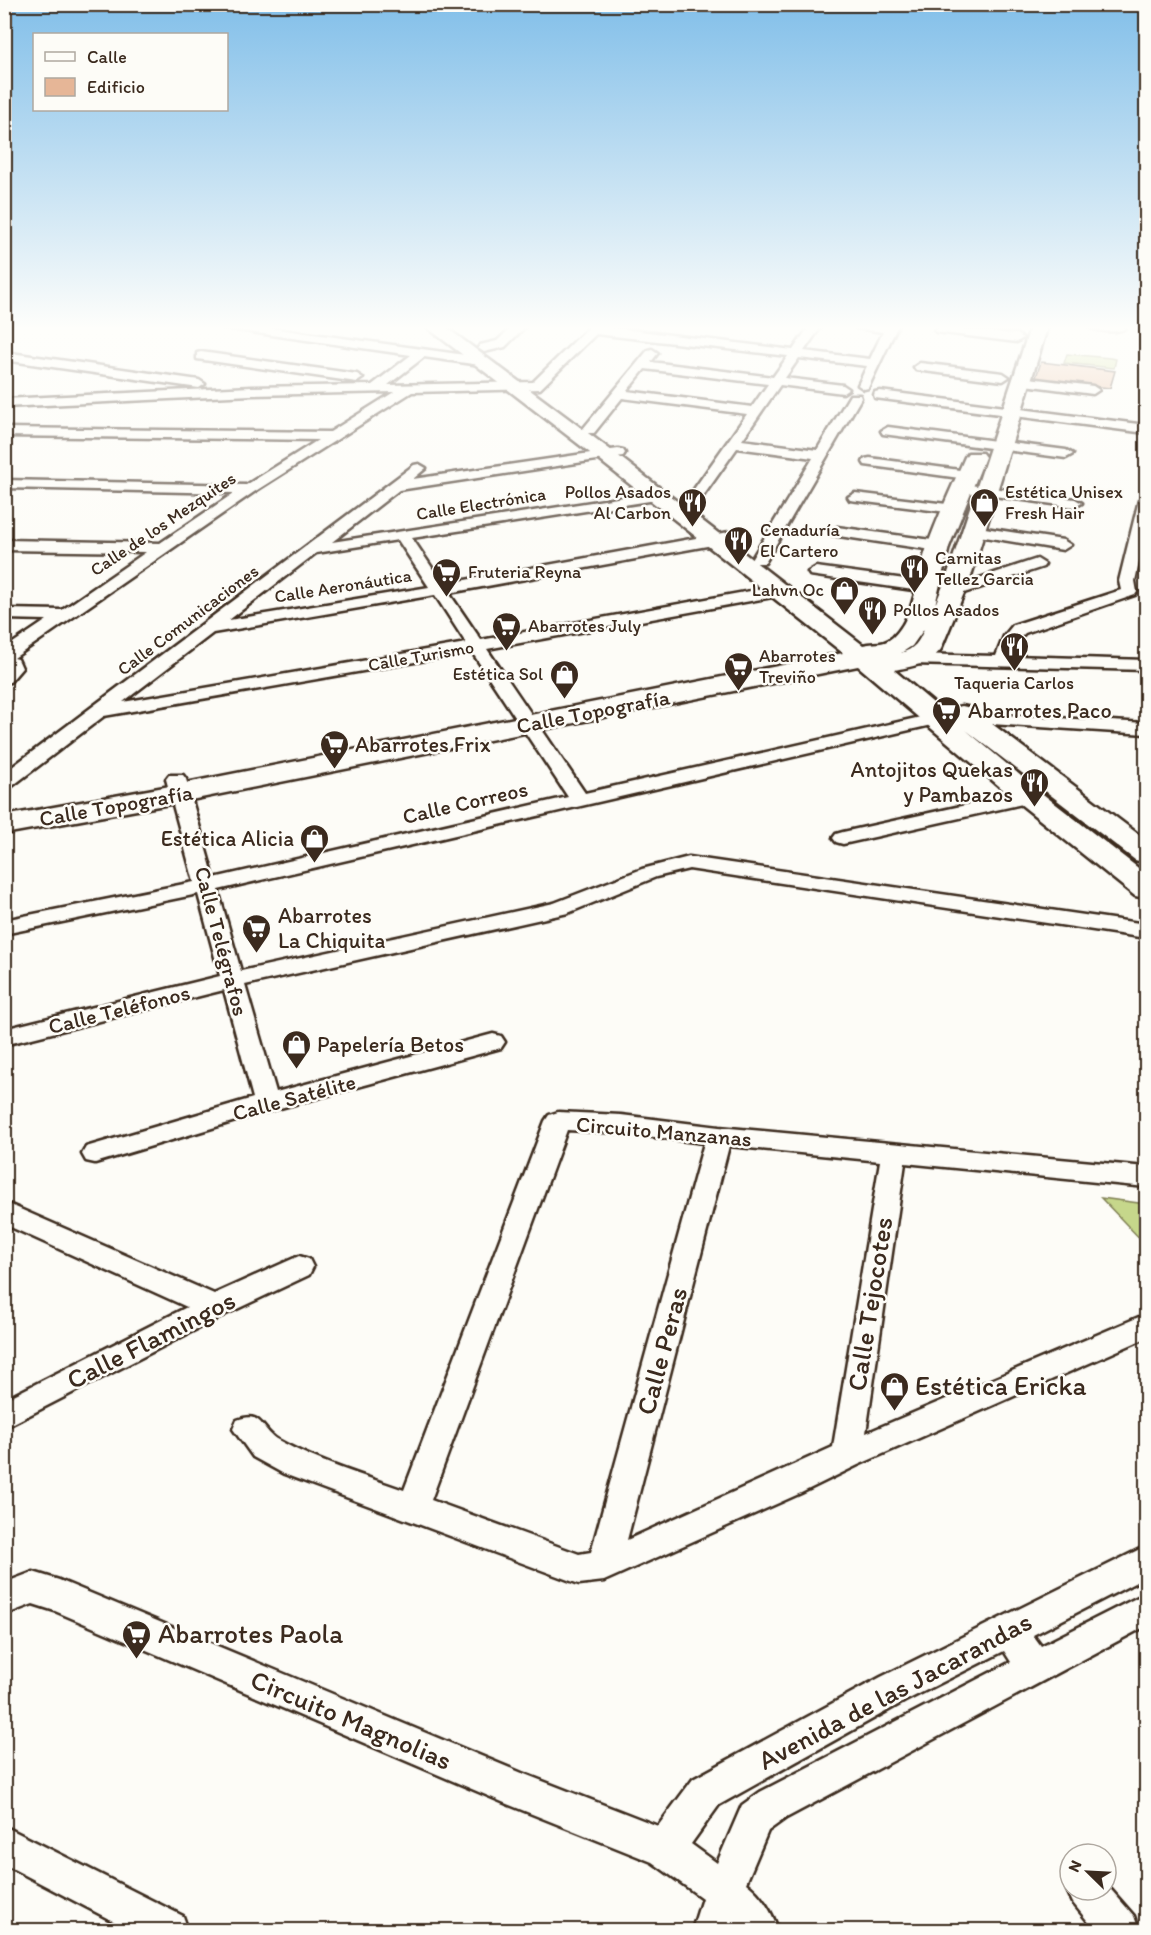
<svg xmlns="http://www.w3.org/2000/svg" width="1151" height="1935" viewBox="0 0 1151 1935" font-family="Itim,sans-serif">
	<rect width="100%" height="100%" fill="#fdfcf7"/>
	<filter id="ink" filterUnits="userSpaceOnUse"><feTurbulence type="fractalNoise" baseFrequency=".0167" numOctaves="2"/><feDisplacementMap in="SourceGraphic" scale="12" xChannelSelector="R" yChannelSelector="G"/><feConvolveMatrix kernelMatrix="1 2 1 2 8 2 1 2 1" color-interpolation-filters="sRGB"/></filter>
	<g filter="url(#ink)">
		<g fill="#c6d78b" stroke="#808054" stroke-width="1.5">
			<path d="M1067,354L1110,358L1116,359L1114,368L1064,363Z"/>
			<path d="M1101,1198L1146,1204V1245Z"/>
		</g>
		<path fill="#e6b697" stroke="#3b2a1e" stroke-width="1.5" d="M1041,362L1115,371L1110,388L1035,380Z"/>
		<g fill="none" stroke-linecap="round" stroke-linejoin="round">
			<defs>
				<g id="street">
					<path d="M217,325H248L480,357L486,361L480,365L424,357L388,385L533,382L591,325L793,350L810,325H822L804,351L870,359L883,332L856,328L850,325H898L868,388L864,389L858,385L867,366L799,358L785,378L843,385L849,389L843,393L780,385L742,440L817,450L850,395H860L861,398L765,563H753L751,560L813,458L737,448L694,509L689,510L682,506L747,414L622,398L594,433H584L582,430L648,350L652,349L658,353L651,362L773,377L788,356L596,334L540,389L412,392L254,492L14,658L18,659L22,668L10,682L4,683V649L47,620L4,619V609L62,610L146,552L4,550V540L160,543L234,493L4,488V480L246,485L318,440L4,436V428L330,432L394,392L251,395L4,407V399L251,387L372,385L411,355L223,328ZM645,369L768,384L752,407L627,391Z"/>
					<path d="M514,325H527L505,347L484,352L478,348L480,345L497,341Z"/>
					<path d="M1085,325H1121L1125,328C1117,334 1093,331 1085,325Z"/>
					<path d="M940,327L1017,334L1023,338L1017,342L936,332L934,330Z"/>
					<path d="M4,352L199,380L205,384L199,388L4,360Z"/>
					<path d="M201,352L357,374L363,378L357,382L197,359V353Z"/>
					<path d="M920,363L1003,373L1009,377L1003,381L916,370L914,367Z"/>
					<path d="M1021,377L1093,386L1099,390L1093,394L1017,384L1015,381L1017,378Z"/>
					<path d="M880,391L1146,425V433L875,398L874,395L875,392Z"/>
					<path d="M888,427L1066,450L1073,454L1066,458L883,434L881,431Z"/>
					<path d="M618,449L623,450L625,453L623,456L399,490L332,542L656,492L663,496L656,500L412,538L443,584L729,532L734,534L737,537L729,542L449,593L481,640L778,586L786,591L778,596L487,649L585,793L934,714L940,715L943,719L940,723L218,890L241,971L554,903L642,869L689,857L1146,924V938L689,869L656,877L568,913L245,985L276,1092L493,1034L501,1036L505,1042L501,1048L269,1111L95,1163L86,1161L82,1154L86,1147L253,1098L224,990L4,1045V1029L220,976L198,894L4,934V920L194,882L166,779L169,775H183L186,779L214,878L568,797L472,652L104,716L11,787L4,789V773L414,465L419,464L426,468L413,479ZM398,540L429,587L229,620L316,553ZM435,595L466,643L123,702L213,633Z"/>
					<path d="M870,458L967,471L974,475L967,479L865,465L863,462L865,459Z"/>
					<path d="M962,484L1075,499L1082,503L1075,507L957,491L955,488Z"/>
					<path d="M855,493L955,505L962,509L955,513L850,500L848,497Z"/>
					<path d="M1146,496V530L1135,581L1137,592L1135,595L1025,633L1020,638L1013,656L1146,660V670L912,664L906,663L903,659L906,655L912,654L996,656L1004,636L1013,625L1121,590L1119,581L1139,500Z"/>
					<path d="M972,526L1063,540L1071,545L1063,550L967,534L964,531L967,528Z"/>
					<path d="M837,527L939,541L947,546L939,551L832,535L829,532Z"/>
					<path d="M1037,559L1045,564L1043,567L958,595H946L944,592L946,589Z"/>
					<path d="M816,567L927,582L935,587L927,592L810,575L808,572Z"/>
					<path d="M967,713L1146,723V734L961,722L958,718L961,714Z"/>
					<path d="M1029,791L1036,793L1039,797L1036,801L843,844L836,842L833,838L836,834L843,832Z"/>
					<path d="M558,1112L621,1115L719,1127L1146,1167V1187L905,1163L866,1433L1146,1314V1338L858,1465L801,1493L604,1581L579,1584L284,1474L253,1457L233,1429L237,1420C263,1410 260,1430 278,1440C317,1462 362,1475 404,1490L545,1121L549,1115ZM567,1130L621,1133L704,1143L591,1552L579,1554L431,1500ZM729,1146L880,1161L833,1447L627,1540Z"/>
					<path d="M4,1202L214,1294L299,1256L309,1259L313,1267L309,1275L224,1315L4,1428V1400L187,1307L4,1224Z"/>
					<path d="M1146,1546V1577L1033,1635L1041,1646L1146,1593V1626L786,1818L768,1831L746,1883C761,1894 773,1913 778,1930H737L732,1924L730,1930H692L702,1898L652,1862L507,1804L55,1611L33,1604L4,1615V1583L33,1572L59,1580L522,1773L658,1826L693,1779L881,1677ZM1004,1651L1011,1662L760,1792L742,1805L717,1863L691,1844L719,1805L905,1701Z"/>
					<path d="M4,1826L183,1916L188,1930H130L4,1864Z"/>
					<path d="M1070,1883V1890H1106V1884L1134,1916L1139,1930H1095L1073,1903L1067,1890Z"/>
				</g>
				<path id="secondary" d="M424,325H443L612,451L863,645C874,642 883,646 893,637C916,615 917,575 927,547C938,516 952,487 965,457L968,453H982L985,457L949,547L935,605L947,576L1031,325H1048L971,576L941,649C930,664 911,667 894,670L951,718L949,714L953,708L962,706L971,708L1146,840V863L1135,860L966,730L1039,791L1146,874V898L1135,896L1019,803L858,666L181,802L4,834V816L181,784L843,653L598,459ZM924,629C919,642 914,649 901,653L912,646Z"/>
			</defs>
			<use href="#street" stroke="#3b2a1e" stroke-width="5"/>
			<use href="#secondary" stroke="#3b2a1e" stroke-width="5"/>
			<use href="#street" fill="#fdfcf7" fill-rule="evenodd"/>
			<use href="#secondary" fill="#fdfcf7" fill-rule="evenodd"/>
		</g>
	</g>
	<linearGradient id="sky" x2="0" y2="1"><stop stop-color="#82bfe9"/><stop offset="0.55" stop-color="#fefefb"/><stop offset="1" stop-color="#fefefb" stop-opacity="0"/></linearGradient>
	<rect width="1151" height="596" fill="url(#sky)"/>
	<defs>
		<symbol id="restaurant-pin" viewBox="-11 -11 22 30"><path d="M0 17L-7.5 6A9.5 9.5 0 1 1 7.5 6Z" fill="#3b2a1e" stroke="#fdfcf7"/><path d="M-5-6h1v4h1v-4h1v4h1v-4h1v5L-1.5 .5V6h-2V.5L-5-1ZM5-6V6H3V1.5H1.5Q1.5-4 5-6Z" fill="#fff"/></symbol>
		<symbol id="shop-pin" viewBox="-11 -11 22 30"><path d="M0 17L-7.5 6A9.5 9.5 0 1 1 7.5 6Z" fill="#3b2a1e" stroke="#fdfcf7"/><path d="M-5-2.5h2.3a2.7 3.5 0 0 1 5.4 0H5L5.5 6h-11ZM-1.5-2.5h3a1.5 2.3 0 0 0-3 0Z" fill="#fff"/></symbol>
		<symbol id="supermarket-pin" viewBox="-11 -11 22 30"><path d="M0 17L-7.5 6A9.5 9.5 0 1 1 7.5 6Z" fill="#3b2a1e" stroke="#fdfcf7"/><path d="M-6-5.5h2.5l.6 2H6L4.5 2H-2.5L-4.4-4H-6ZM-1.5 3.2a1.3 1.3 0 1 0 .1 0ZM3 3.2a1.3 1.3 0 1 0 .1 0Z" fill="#fff"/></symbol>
	</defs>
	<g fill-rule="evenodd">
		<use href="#restaurant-pin" x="676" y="486" width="33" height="45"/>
		<use href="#shop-pin" x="968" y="486" width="33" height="45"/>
		<use href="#restaurant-pin" x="722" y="524" width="33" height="45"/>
		<use href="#restaurant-pin" x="898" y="552" width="33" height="45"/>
		<use href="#supermarket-pin" x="430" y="556" width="33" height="45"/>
		<use href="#shop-pin" x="828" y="574" width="33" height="45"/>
		<use href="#restaurant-pin" x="856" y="594" width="33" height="45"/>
		<use href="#supermarket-pin" x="490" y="610" width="33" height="45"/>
		<use href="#restaurant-pin" x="998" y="630" width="33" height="45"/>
		<use href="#supermarket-pin" x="722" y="650" width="33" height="45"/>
		<use href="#shop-pin" x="548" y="658" width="33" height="45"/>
		<use href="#supermarket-pin" x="930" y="694" width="33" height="45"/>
		<use href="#supermarket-pin" x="318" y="728" width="33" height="45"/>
		<use href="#restaurant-pin" x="1018" y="766" width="33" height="45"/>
		<use href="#shop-pin" x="298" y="822" width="33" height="45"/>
		<use href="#supermarket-pin" x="240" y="912" width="33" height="45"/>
		<use href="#shop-pin" x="280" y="1028" width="33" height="45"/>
		<use href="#shop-pin" x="878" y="1370" width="33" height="45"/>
		<use href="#supermarket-pin" x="120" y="1618" width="33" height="45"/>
	</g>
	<g text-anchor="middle" stroke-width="5" stroke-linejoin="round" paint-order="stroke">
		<g font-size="18" fill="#3b2a1e" stroke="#fdfcf7" text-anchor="start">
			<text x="671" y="498" text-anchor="end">Pollos Asados<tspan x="671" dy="21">Al Carbon</tspan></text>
			<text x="1005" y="498">Estética Unisex<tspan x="1005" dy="21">Fresh Hair</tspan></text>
			<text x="760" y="536">Cenaduría<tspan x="760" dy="21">El Cartero</tspan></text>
			<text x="935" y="564">Carnitas<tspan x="935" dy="21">Tellez Garcia</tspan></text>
			<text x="468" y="578">Fruteria Reyna</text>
			<text x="824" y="596" text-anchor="end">Lahvn Oc</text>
			<text x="893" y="616">Pollos Asados</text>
			<text x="528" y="632">Abarrotes July</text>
			<text x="759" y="662">Abarrotes<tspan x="759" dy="21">Treviño</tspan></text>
			<text x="543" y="680" text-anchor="end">Estética Sol</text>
			<text x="1014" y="689" text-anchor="middle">Taqueria Carlos</text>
		</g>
		<g font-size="18" fill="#3b2a1e" stroke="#fdfcf7">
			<text transform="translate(481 504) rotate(-9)" y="6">Calle Electrónica</text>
			<text transform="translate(163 524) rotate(-34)" y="6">Calle de los Mezquites</text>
			<text transform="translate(343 586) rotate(-9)" y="6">Calle Aeronáutica</text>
			<text transform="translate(188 620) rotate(-37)" y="6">Calle Comunicaciones</text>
			<text transform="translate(421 656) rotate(-10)" y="6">Calle Turismo</text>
		</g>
		<g font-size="22" fill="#3b2a1e" stroke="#fdfcf7" text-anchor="start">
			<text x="968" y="718">Abarrotes Paco</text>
			<text x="355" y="752">Abarrotes Frix</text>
			<text x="1013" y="777" text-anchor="end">Antojitos Quekas<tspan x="1013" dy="25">y Pambazos</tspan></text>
			<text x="294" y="846" text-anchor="end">Estética Alicia</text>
			<text x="278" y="923">Abarrotes<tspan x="278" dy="25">La Chiquita</tspan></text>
			<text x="317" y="1052">Papelería Betos</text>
		</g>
		<g font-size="22" fill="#3b2a1e" stroke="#fdfcf7">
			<text transform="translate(593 711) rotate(-11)" y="8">Calle Topografía</text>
			<text transform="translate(465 802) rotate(-13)" y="8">Calle Correos</text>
			<text transform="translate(116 805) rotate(-10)" y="8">Calle Topografía</text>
			<text transform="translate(222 941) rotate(75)" y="8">Calle Telégrafos</text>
			<text transform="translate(119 1009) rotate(-14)" y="8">Calle Teléfonos</text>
			<text transform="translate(294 1097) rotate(-15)" y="8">Calle Satélite</text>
			<text transform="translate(664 1131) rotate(5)" y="8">Circuito Manzanas</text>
		</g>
		<g font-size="27" fill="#3b2a1e" stroke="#fdfcf7">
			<text transform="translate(870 1304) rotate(-81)" y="9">Calle Tejocotes</text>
			<text transform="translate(151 1340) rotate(-27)" y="9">Calle Flamingos</text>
			<text transform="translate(662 1351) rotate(-75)" y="9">Calle Peras</text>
			<text transform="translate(895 1691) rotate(-28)" y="9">Avenida de las Jacarandas</text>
			<text transform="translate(351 1720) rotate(23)" y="9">Circuito Magnolias</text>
		</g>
		<g font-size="27" fill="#3b2a1e" stroke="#fdfcf7" text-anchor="start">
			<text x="915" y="1395">Estética Ericka</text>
			<text x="158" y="1643">Abarrotes Paola</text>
		</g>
	</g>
	<rect width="1151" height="1935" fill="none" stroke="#fdfcf7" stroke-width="24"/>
	<rect x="12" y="12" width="1127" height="1911" fill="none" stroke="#3b2a1e" stroke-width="2" filter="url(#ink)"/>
	<rect x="33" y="33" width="195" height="78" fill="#fdfcf7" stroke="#afa8a0" stroke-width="1.5"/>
	<rect x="45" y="52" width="30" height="9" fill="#fdfcf7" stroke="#afa8a0" stroke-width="1.5"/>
	<text x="87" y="63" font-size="18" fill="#3b2a1e">Calle</text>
	<rect x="45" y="78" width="30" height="18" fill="#e6b697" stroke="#afa8a0" stroke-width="1.5"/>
	<text x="87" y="93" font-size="18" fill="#3b2a1e">Edificio</text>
	<g transform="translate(1088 1872) rotate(294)"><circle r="28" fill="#fdfcf7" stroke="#afa8a0" stroke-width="1.5"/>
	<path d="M0-4.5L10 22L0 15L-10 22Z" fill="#3b2a1e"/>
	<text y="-9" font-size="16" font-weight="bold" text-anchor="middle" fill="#3b2a1e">N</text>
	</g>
</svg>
